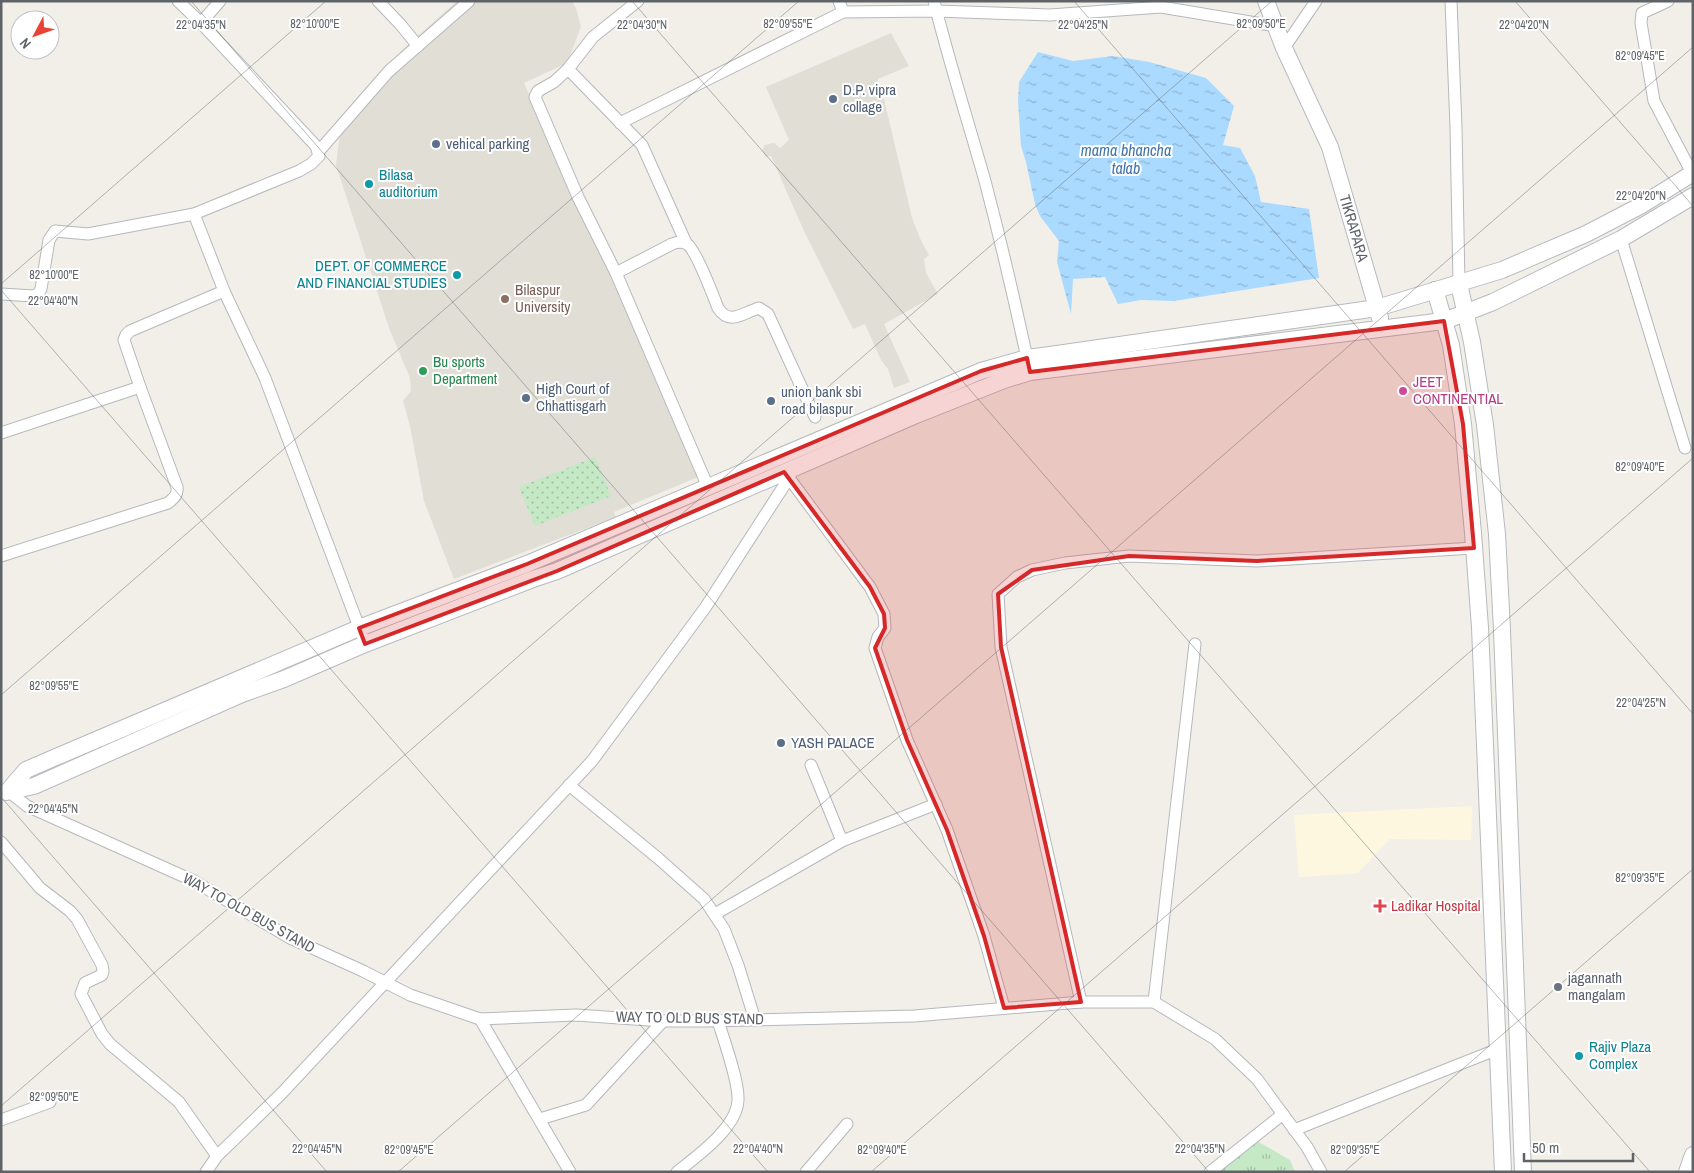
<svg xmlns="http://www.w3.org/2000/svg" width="1694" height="1173" viewBox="0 0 1694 1173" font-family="'Archivo Narrow',sans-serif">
	<defs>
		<pattern id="grass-tufts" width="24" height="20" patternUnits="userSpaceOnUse" patternTransform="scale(1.25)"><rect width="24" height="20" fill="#c5e8c5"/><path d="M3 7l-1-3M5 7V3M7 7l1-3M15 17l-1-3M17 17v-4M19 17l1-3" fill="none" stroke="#a3c0a4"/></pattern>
		<pattern id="park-dots" width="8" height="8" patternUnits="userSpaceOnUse" patternTransform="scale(1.25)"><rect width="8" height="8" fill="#c5e8c5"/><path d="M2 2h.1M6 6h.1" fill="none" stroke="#a3c0a4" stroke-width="1.8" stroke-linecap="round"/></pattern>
		<pattern id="water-ripples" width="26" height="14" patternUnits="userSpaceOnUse" patternTransform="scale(1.25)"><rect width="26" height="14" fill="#aadaff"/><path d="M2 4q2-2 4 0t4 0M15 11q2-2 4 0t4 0" fill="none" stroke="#8eb4d2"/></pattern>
	</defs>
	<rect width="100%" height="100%" fill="#f1efe8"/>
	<path fill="#fef7e0" d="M1472,806L1471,840L1390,839L1358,873L1299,877L1294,815Z"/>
	<g fill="#e1ded6">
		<path d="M457,1H572L576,8L581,27L567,63L524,83L546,134L703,475L614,512L616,517L454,579L424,501L410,426L403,401L411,391L410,378L389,328L336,165L340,133L401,51Z"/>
		<path d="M891,33L909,66L878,79L879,98L884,99L912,218L922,243L929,255L924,259L926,273L938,294L884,324L910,382L894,388L888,369L881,360L865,324L853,329L804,231L771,156L766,157L762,151L765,145L774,143L780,148L789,140L766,87Z"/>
	</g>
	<path fill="url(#grass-tufts)" d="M1257,1141L1290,1160L1295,1172H1217Z"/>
	<path fill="url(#park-dots)" d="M595,457L611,496L535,526L519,487Z"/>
	<path fill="url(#water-ripples)" d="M1038,52L1073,61L1113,56L1149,62L1206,78L1234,106L1223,145L1240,148L1255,176L1261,202L1309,209L1319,278L1174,301L1141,300L1118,304L1105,277L1073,279L1071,314L1057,262L1059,241L1040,216L1035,204L1026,162L1021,146L1018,101L1019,82Z"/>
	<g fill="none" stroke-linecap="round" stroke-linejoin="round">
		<defs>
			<g id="street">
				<path d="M378,1L400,24L418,46"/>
				<path d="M638,1L593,37L568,69L554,82L538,91L535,97L578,197L616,273L708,487"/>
				<path d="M839,1L843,12L936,11L1050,15L1161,7L1275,26"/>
				<path d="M934,1C949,62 968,121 985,181C1001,242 1015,302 1028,363"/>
				<path d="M1451,1L1456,127L1459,284"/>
				<path d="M1668,1L1642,13L1641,23L1654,101L1692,173"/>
				<path d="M201,23L220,1"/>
				<path d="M1284,48L1316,1"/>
				<path d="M568,69L642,145L686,243"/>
				<path d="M620,123L843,12"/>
				<path d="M319,151L389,71L469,1"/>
				<path d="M194,214L224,291L265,378L362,635"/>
				<path d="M1621,239L1685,448"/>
				<path d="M616,273L672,244C677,242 682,241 687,244C696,250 713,295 718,308C730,326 742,313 759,308L768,314L815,417"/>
				<path d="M1,294L34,296L38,294L41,289L49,240L55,231L88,234L194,214L299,171L311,164L319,156L316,146L201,23L178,1"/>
				<path d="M1,433L140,387"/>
				<path d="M789,478L870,587L884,614L885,628L878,637L875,648L907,740L947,830L984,936L1004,1008"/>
				<path d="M1,556L168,503C174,498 178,495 177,487L140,387L124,340L126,335L130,331L224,291"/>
				<path d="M811,765L842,841"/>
				<path d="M569,785L659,859L704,899L724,929L738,965L755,1020"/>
				<path d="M8,791L27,806L194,881L290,938L363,971L410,995L480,1019L576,1015L663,1021H707L914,1016L1081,1002H1154L1215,1039L1257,1079L1307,1147L1321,1172"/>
				<path d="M1,842L40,888L70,911L77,919L102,965L103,971L102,975L85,983L81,994L102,1034L110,1044L179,1102L217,1156"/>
				<path d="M715,914L842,841L936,804"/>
				<path d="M1081,1002L1001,647L998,594L1017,577L1032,570L1065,563L1129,556L1257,561L1474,548"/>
				<path d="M1154,1002L1195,644"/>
				<path d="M480,1019L570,1172"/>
				<path d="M540,1119L586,1105L663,1021"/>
				<path d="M1,1120L50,1102"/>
				<path d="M1294,1130L1498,1049"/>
				<path d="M206,1172L217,1156L281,1094L592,761L705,608L789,478L793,469"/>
				<path d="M677,1172C697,1156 737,1128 738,1100C739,1082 724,1040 718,1021"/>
				<path d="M806,1172L847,1124"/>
				<path d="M1210,1172L1283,1114"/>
			</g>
			<g id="secondary">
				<path id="s1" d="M1266,1L1284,48L1330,147L1380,318"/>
				<path d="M1459,284L1472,342L1485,425L1497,534L1502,630L1523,1172"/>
				<path d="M1435,290L1451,345L1463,424L1473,533L1480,627L1503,1172"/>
				<path d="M8,791L26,770L56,757L359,628L527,564L981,371L1027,358L1050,355L1377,308L1502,270L1586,234L1640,206L1693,173"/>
				<path d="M6,792L34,786L242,694L284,679L365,644L533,579L557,571L916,415L1004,380L1030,372L1444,321L1493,302L1621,239L1693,196"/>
				<path d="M1687,1172L1693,1155"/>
			</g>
		</defs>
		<use href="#street" stroke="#b5b8bc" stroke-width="13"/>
		<use href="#secondary" stroke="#b6babf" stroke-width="18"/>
		<use href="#street" stroke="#fff" stroke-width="11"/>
		<use href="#secondary" stroke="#fff" stroke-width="16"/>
	</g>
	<path fill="#d62828" fill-opacity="0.2" stroke="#d62828" stroke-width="4" stroke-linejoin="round" d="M1444,321L1463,424L1474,548L1257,561L1129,556L1032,570L998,594L1001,647L1081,1002L1004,1008L984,936L947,830L907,740L875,648L885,628L884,614L870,587L784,472L557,571L365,644L359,628L527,564L981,371L1027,358L1030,372Z"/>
	<path fill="none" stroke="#5f6368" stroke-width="1" stroke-opacity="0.45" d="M191,1L1209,1172M632,1L1650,1172M1074,1L1693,714M1515,1L1693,206M1,284L326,1M1,290L768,1172M1,695L799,1M1,797L327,1172M1,1106L1272,1M398,1172L1693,47M871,1172L1693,458M1344,1172L1693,869"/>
	<g fill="#5c6f8a" stroke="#fff" stroke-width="2">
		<circle cx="833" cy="99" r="5"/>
		<circle cx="436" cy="144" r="5"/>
		<circle cx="526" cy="398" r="5"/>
		<circle cx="771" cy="401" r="5"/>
		<circle cx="781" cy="743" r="5"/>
	</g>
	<g fill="#0f9aa8" stroke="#fff" stroke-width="2">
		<circle cx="369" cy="184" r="5"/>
		<circle cx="457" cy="275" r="5"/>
		<circle cx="1579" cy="1056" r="5"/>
	</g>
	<circle fill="#8d6e63" stroke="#fff" stroke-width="2" cx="505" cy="299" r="5"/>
	<circle fill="#2e9e5b" stroke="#fff" stroke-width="2" cx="423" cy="371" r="5"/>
	<circle fill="#d1479c" stroke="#fff" stroke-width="2" cx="1403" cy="391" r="5"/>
	<path fill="#e0444e" stroke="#fff" stroke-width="2" d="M1377.5 898.5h5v5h5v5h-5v5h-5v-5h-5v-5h5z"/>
	<circle fill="#6b7280" stroke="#fff" stroke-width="2" cx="1558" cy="987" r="5"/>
	<g text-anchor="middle" stroke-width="4" stroke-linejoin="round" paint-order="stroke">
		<g font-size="15" fill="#4e5e75" stroke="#fff" text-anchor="start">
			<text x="843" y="95">D.P. vipra<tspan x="843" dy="17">collage</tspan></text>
			<text x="446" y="149">vehical parking</text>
			<text x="536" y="394">High Court of<tspan x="536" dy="17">Chhattisgarh</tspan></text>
			<text x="781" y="397">union bank sbi<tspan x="781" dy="17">road bilaspur</tspan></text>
			<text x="791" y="748">YASH PALACE</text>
		</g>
		<g font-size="15" fill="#0d838f" stroke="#fff" text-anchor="start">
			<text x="379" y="180">Bilasa<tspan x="379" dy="17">auditorium</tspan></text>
			<text x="447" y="271" text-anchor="end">DEPT. OF COMMERCE<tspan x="447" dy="17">AND FINANCIAL STUDIES</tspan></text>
			<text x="1589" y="1052">Rajiv Plaza<tspan x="1589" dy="17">Complex</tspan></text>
		</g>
		<g font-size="15" fill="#5f6368" stroke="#fff">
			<text dy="5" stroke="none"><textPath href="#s1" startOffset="244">TIKRAPARA</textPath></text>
			<text transform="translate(249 913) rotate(29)" y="5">WAY TO OLD BUS STAND</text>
			<text transform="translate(690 1018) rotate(1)" y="5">WAY TO OLD BUS STAND</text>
		</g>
		<g font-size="15" fill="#785e54" stroke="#fff" text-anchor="start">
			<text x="515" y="295">Bilaspur<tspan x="515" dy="17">University</tspan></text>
		</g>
		<g font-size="15" fill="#27864d" stroke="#fff" text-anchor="start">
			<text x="433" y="367">Bu sports<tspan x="433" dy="17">Department</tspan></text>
		</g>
		<g font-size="15" fill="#b23c85" stroke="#fff" text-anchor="start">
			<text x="1413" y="387">JEET<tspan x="1413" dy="17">CONTINENTIAL</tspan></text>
		</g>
		<g font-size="15" fill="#be3a42" stroke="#fff" text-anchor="start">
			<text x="1391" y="911">Ladikar Hospital</text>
		</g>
		<g font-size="15" fill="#5b616d" stroke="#fff" text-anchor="start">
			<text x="1568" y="983">jagannath<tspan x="1568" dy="17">mangalam</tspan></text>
		</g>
		<g font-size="16" font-style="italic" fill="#4174aa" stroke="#fff">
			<text x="1126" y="156">mama bhancha<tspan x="1126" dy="18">talab</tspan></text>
		</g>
	</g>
	<g font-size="12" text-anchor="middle" fill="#5f6368" stroke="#fff" stroke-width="4" stroke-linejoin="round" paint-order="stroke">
		<text x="315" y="28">82°10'00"E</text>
		<text x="788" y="28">82°09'55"E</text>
		<text x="1261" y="28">82°09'50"E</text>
		<text x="1524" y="29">22°04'20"N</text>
		<text x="1083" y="29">22°04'25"N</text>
		<text x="201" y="29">22°04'35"N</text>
		<text x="642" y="29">22°04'30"N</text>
		<text x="1640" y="60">82°09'45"E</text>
		<text x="1641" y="200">22°04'20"N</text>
		<text x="54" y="279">82°10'00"E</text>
		<text x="53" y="305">22°04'40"N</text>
		<text x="1640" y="471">82°09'40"E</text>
		<text x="54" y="690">82°09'55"E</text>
		<text x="1641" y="707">22°04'25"N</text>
		<text x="53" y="813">22°04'45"N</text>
		<text x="1640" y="882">82°09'35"E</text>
		<text x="54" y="1101">82°09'50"E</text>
		<text x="317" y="1153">22°04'45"N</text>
		<text x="758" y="1153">22°04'40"N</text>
		<text x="1200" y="1153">22°04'35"N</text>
		<text x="409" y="1154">82°09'45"E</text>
		<text x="882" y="1154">82°09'40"E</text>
		<text x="1355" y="1154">82°09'35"E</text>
	</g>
	<rect width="1694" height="1173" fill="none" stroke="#5f6368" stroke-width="5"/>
	<g transform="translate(35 35) rotate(229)"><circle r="24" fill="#ffffff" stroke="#bfc1c3"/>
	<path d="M0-4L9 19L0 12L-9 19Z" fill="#ea4335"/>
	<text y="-8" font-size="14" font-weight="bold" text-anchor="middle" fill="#5f6368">N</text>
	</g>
	<path d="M1524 1153v8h109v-8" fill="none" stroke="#5f6368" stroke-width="2.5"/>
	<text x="1532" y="1153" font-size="15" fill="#5f6368" stroke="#ffffff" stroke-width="4" paint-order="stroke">50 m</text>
</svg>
